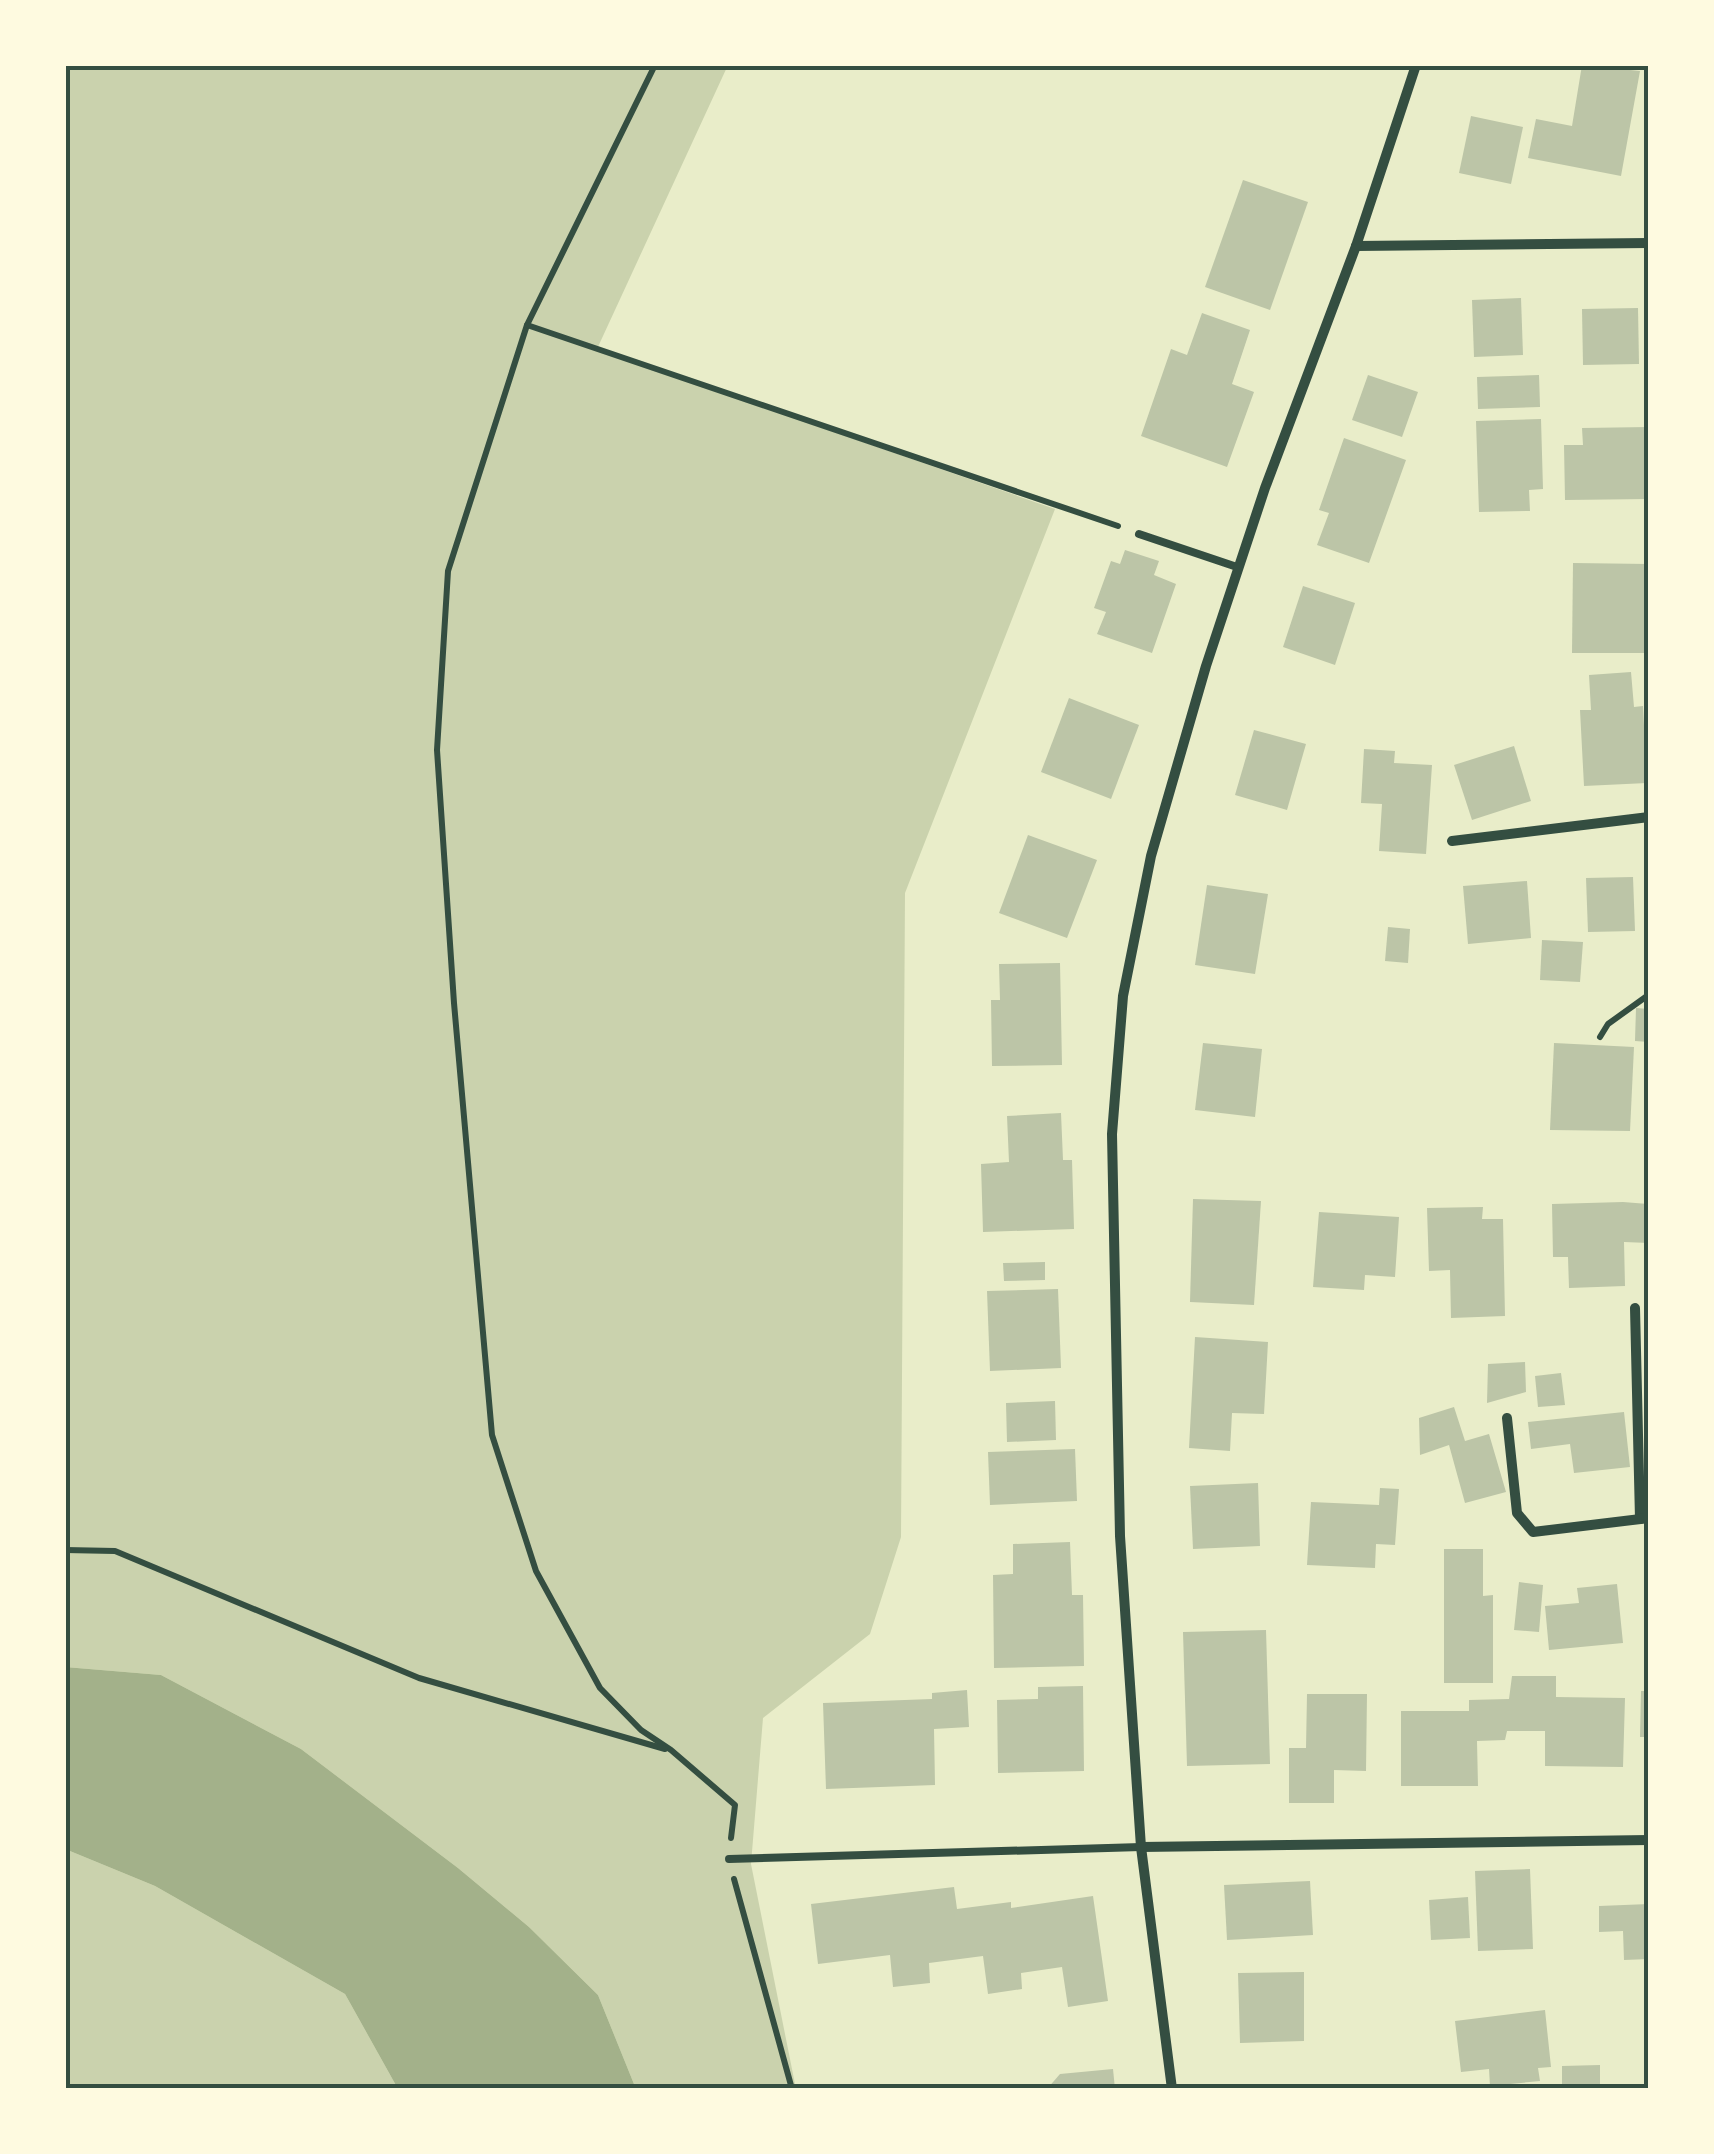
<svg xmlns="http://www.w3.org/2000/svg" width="1714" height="2154" viewBox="0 0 1714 2154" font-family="Helvetica,sans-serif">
	<rect width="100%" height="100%" fill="#e9edc9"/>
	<g fill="#cad2ad">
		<path d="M65,65H728L597,349L1055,509L905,893L901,1537L870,1634L763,1718L751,1864L796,2089H636L598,1995L529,1927L458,1868L301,1749L161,1675L65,1667Z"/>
		<path d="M65,1849L155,1886L345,1994L398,2089H65Z"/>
	</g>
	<path fill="#a3b18a" d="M65,1667L161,1675L301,1749L458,1868L529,1927L598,1995L636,2089H398L345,1994L155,1886L65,1849Z"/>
	<g fill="#bcc5a7">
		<path d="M1582,65L1640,71L1621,176L1528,158L1536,119L1572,126Z"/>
		<path d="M1471,116L1523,127L1511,184L1459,173Z"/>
		<path d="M1243,180L1308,202L1270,310L1205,287Z"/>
		<path d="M1521,298L1523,355L1474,357L1472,300Z"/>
		<path d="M1638,308L1639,364L1583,365L1582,309Z"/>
		<path d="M1202,313L1250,330L1232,384L1254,392L1227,467L1141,436L1171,349L1187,355Z"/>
		<path d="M1368,375L1418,392L1402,437L1352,420Z"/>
		<path d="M1539,375L1540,407L1478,409L1477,377Z"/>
		<path d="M1541,419L1543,489L1529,490L1530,511L1479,512L1476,421Z"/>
		<path d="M1649,427V499L1565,500L1564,445H1583L1582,428Z"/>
		<path d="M1344,438L1406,460L1369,563L1317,545L1329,513L1319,510Z"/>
		<path d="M1125,550L1159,561L1154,575L1176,584L1152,653L1097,634L1106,612L1094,608L1111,561L1120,564Z"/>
		<path d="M1573,563L1649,564V653H1572Z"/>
		<path d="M1303,586L1355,603L1335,665L1283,647Z"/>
		<path d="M1631,672L1634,707L1643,706L1647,783L1584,786L1580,710H1591L1589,675Z"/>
		<path d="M1069,698L1139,725L1111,799L1041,772Z"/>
		<path d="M1254,730L1306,744L1287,810L1235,795Z"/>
		<path d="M1514,746L1531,801L1472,820L1454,765Z"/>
		<path d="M1364,749L1395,751L1394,763L1432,765L1426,854L1379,851L1382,804L1361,803Z"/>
		<path d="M1028,835L1097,860L1067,938L999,913Z"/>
		<path d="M1633,877L1635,931L1588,932L1586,878Z"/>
		<path d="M1527,881L1531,938L1468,944L1463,886Z"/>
		<path d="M1207,885L1268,894L1255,974L1195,965Z"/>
		<path d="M1388,927L1410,929L1408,963L1385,961Z"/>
		<path d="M1542,940L1583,942L1580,982L1540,980Z"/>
		<path d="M1060,963L1062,1065L992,1066L991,1000H1000L999,964Z"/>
		<path d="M1636,1008L1649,1009V1042L1635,1041Z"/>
		<path d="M1203,1043L1262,1049L1255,1117L1195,1110Z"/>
		<path d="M1554,1043L1634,1047L1630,1131L1550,1130Z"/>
		<path d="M1061,1113L1063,1160H1072L1074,1229L983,1232L981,1164L1009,1162L1007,1116Z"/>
		<path d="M1193,1199L1261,1201L1254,1305L1190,1302Z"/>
		<path d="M1623,1202L1648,1204L1649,1238V1243L1624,1242L1625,1286L1569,1288L1568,1257H1553L1552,1204Z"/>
		<path d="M1483,1207L1482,1219H1503L1505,1316L1451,1318L1450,1270L1429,1271L1427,1208Z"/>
		<path d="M1319,1212L1399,1217L1395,1277L1365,1275L1364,1290L1313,1287Z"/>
		<path d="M1045,1262V1280L1004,1281L1003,1263Z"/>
		<path d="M1058,1289L1061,1368L990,1371L987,1291Z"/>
		<path d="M1195,1337L1268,1342L1264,1414L1232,1413L1230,1451L1189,1448Z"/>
		<path d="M1525,1362L1526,1392L1487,1403L1488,1364Z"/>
		<path d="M1561,1373L1565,1405L1538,1407L1535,1376Z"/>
		<path d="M1055,1401L1056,1440L1007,1442L1006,1403Z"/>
		<path d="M1454,1407L1465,1441L1489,1434L1506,1492L1465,1503L1449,1445L1420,1455L1419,1418Z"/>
		<path d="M1624,1412L1630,1467L1574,1473L1570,1444L1531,1449L1528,1422Z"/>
		<path d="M1075,1449L1077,1501L990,1505L988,1452Z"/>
		<path d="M1258,1483L1260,1546L1193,1549L1190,1486Z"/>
		<path d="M1380,1488L1399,1489L1395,1545L1376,1544L1375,1568L1307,1565L1311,1502L1379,1505Z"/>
		<path d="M1070,1542L1072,1595H1083L1084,1666L994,1668L993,1575L1013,1574V1544Z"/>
		<path d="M1444,1549H1483V1596L1493,1595V1683H1444Z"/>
		<path d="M1519,1582L1543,1585L1539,1632L1514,1630Z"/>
		<path d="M1617,1584L1623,1643L1549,1650L1545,1606L1579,1603L1577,1588Z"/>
		<path d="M1266,1630L1270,1764L1187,1766L1183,1632Z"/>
		<path d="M1512,1676H1556V1697L1625,1698L1623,1767L1545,1766V1731H1507L1505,1740L1477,1741L1478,1786H1401V1711H1469V1700L1509,1699Z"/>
		<path d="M1083,1686L1084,1771L998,1773L997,1700L1038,1699V1687Z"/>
		<path d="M967,1690L969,1727L934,1729L935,1785L826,1789L823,1703L932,1699V1693Z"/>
		<path d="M1641,1691H1649V1737H1640Z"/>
		<path d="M1307,1694H1367L1366,1771L1334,1770V1803H1289V1748H1306Z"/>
		<path d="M1530,1869L1533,1949L1478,1951L1475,1871Z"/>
		<path d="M1310,1881L1313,1935L1227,1940L1224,1885Z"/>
		<path d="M954,1887L957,1909L1011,1902V1908L1093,1896L1108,2001L1068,2007L1062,1967L1021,1973L1022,1989L988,1994L983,1956L929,1963L930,1983L893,1987L890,1955L818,1964L811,1904Z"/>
		<path d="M1468,1897L1470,1938L1431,1940L1429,1900Z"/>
		<path d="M1649,1904V1959L1624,1960L1623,1931L1599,1932V1906Z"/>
		<path d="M1304,1972V2041L1240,2043L1238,1973Z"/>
		<path d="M1545,2010L1551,2067L1538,2068L1540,2081L1490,2086L1489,2069L1461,2072L1455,2021Z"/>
		<path d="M1600,2065V2089H1562V2066Z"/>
		<path d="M1113,2069L1115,2089H1047L1060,2074Z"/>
	</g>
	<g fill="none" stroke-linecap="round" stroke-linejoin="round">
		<g stroke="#344e41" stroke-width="6">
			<path d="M655,65L527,325L448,571L437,750L454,1003L492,1435L536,1571L600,1688L641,1730L671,1750L735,1805L731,1838"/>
			<path d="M527,325L1118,526"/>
			<path d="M1600,1037L1608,1024L1647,996"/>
			<path d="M65,1550L115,1551L419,1678L665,1749"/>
			<path d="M734,1879L792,2089"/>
		</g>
		<g stroke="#344e41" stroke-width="8">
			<path d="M1139,534L1237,567"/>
			<path d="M729,1859L1141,1847"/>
		</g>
		<g stroke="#344e41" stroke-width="10">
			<path d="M1356,246L1649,243"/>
			<path d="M1452,841L1649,817"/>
			<path d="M1635,1308L1640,1519"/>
			<path d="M1507,1418L1517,1513L1533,1532L1649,1518"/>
			<path d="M1141,1847L1649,1840"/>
			<path d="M1172,2089L1141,1847L1120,1536L1112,1134L1123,996L1151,856L1206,666L1265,488L1356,246L1416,65"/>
		</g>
	</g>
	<rect width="1714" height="2154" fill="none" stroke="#fefae0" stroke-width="135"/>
	<rect x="68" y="68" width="1578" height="2018" fill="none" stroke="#344e41" stroke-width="4"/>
</svg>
